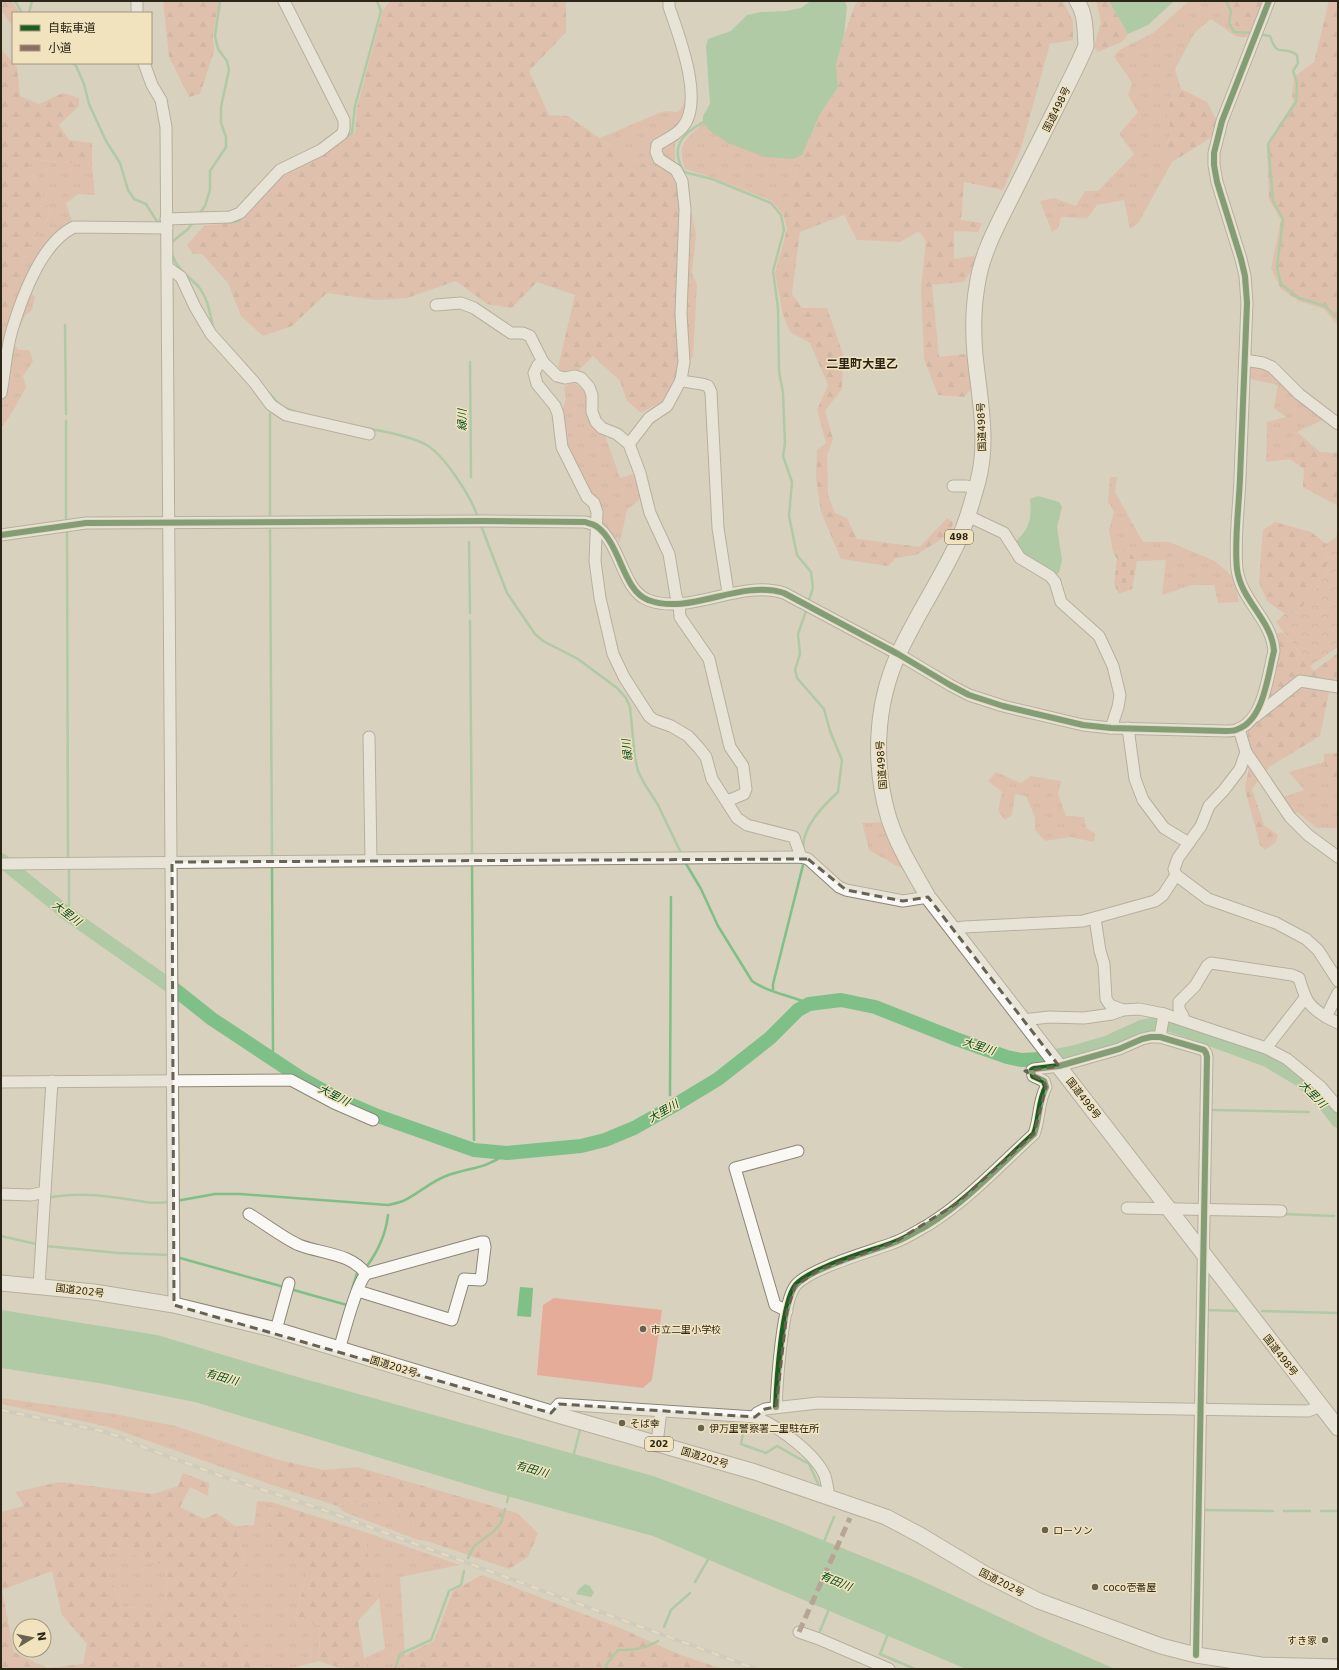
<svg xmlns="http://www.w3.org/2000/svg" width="1339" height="1670" viewBox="0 0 1339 1670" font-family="'DejaVu Sans','Noto Sans JP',sans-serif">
	<defs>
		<pattern id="grass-tufts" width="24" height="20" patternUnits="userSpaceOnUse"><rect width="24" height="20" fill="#e6ac9a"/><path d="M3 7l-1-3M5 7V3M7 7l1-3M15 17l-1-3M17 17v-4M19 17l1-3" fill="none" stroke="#c59484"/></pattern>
		<pattern id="forest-firs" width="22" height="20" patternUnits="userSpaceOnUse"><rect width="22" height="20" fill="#e6ac9a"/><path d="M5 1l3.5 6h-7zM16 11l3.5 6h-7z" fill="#c59484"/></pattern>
		<pattern id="cemetery-stones" width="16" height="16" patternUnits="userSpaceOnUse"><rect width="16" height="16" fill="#e6ac9a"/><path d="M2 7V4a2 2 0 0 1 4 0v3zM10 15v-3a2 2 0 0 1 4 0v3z" fill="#c59484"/></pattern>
		<pattern id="park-crowns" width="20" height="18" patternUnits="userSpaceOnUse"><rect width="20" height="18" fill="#e6ac9a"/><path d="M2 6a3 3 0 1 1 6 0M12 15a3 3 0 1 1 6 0" fill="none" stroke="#c59484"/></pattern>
	</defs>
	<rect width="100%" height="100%" fill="#d8d1bd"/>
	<g fill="url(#grass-tufts)">
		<path d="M1189,1H1223L1234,25L1253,30L1250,38L1235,36L1211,19L1195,32L1175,69L1181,89L1172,94L1167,112L1171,133L1163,154L1172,162L1139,222L1130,229L1124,200L1097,205L1087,218L1061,217L1058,228L1052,232L1040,201L1054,198L1076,206L1085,191H1098L1134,154L1119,134L1138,112L1128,95L1132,83L1114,56L1121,49L1153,33Z"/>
		<path d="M686,101L687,129L675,144V163L684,177L696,234L692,273L697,284L679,275L670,172L631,160L600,138L664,111L678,112Z"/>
		<path d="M703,123L709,130L794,159L802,155L783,214L772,201L711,177L685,169C676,143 686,140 703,123Z"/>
		<path d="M26,159L92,165L95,195L78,194L66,203L72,221L70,230L45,260L30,293L35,297L32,310L25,316L13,342L18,350H29L33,361L23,376L26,387L12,413L1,428V331L26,252L51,214Z"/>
		<path d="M1251,366L1274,372L1325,419L1297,432L1290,459L1266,462L1267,422L1286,417L1274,408L1278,385L1250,379Z"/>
		<path d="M572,381L588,394L597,430L605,435L620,478L633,474L641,498L627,510L620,542L600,522L589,492L565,443L561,414L566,399L564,387Z"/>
		<path d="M1110,477H1117L1115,492L1143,542H1169L1215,561L1234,578L1239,602L1218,603L1214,585H1192L1162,595L1166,560L1137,561L1128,550L1113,552L1109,530L1114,512L1108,501Z"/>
		<path d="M1324,762L1331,786H1338V828H1317L1297,812L1293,817L1281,798L1304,790L1289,772Z"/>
		<path d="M996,772L1021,783L1031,776L1061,781L1058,794L1066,816L1084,817L1086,828L1095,833L1094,842L1070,837L1045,841L1035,830V817L1026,796L1015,794L1012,815L1005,820L998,811L1002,792L988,781Z"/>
		<path d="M883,822L903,869L869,850L862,823Z"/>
		<path d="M1,1398L115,1414L175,1426L279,1460L273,1477L275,1486L109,1427L1,1404Z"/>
		<path d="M373,1500L401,1516L427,1541L418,1540L344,1512L338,1506Z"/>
		<path d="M257,1501L271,1502L269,1527L307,1573L295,1618L320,1625L319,1661L289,1669L251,1666L239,1620L222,1591L246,1563L235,1526L254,1525Z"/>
		<path d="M362,1531L460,1565L400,1577L405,1655L400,1669H366L364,1658L385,1649L379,1598Z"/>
		<path d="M112,1547L166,1566L167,1610L123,1607L105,1568Z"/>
	</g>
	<g fill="url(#forest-firs)" fill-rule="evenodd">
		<path d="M1,1H12L20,13H13V27L1,10Z"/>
		<path d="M163,1H219L213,35L214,51L200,94L189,97L169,57Z"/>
		<path d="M390,1H566V32L529,71L549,115L568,116L631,160L670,172L679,190V275L697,284L693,356L663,401L641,413L627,401L620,381L593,356L577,372L565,374L558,367L575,295L537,282L512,308L487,304L456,281L407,298L376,300L327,293L292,326L263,336L241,316L228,283L202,254H193L187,245L204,226L241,221L283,176L355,133L357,107L383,10Z"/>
		<path d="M858,1H1063L1073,21V40L1050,44L1021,148L1003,190L964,182L961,220L982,223L978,232L954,231V259L974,256L977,261L964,282L932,285L939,357L965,354L970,360L971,389L964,397L938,395L924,359L921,288L926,241L919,231L900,242L857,240L844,215L800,232L792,294L802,308H827L843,354L842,389L825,411L833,439L827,456L828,495L835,513L847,518L857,539L920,547L947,518L953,522L951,533L916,555L896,558L888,566L841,559L821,512L816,478L817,450L826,443L817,410L828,385L810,343L790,332L783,315L775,273L787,229L783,214L802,155L819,116L838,87L836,66L844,35L855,5Z"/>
		<path d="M1096,1H1109L1128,34L1122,42L1098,52L1094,47L1101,22Z"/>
		<path d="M1223,1H1262L1253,30L1234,25Z"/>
		<path d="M1329,1H1338V326L1324,309L1299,301L1281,289L1271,268L1281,220L1269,200L1267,144L1294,101L1292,98L1294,77L1314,62Z"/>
		<path d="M1,49L17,67L20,96L39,104L63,93L79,98V106L59,125L69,140L92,143V165L26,159L51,214L26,252L1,332Z"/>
		<path d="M1181,89L1207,102L1217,121L1212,137L1172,162L1163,154L1171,133L1167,112L1172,94Z"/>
		<path d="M1297,432L1320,452L1338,453V506L1303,487L1304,469L1290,459Z"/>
		<path d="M1275,522L1311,532L1326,544L1327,574L1299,612L1285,614L1267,601L1259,582L1263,530Z"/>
		<path d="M1283,632L1314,671L1338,653V685L1329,693L1320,736L1269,767L1252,789L1264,825L1278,835L1275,843L1265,850L1260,845L1245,789L1252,752L1248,741V730L1263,717L1279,648L1275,634Z"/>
		<path d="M1338,753V786L1331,787L1324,762V754Z"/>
		<path d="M279,1460L324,1470L357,1467L517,1513L538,1533L528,1557L509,1569L427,1541L401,1516L373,1500L338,1506L275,1486L273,1477Z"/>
		<path d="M183,1473L209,1483L208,1496L190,1487L180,1507L204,1519L217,1513L235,1526L246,1563L222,1591L239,1620L251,1666L289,1669H1V1512L24,1506L16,1492L59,1482L153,1494L178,1486ZM112,1547L166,1566L167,1610L123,1607L105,1568ZM52,1571L62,1615L87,1644L83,1664L47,1668L14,1652L2,1590Z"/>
		<path d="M271,1502L362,1531L379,1598L358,1621L366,1669H343L319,1661L320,1625L295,1619L307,1573L269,1527Z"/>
		<path d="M482,1575L625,1630L678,1654L722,1669H400L405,1655L434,1641L453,1591Z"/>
	</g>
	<path fill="url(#cemetery-stones)" d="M1128,550L1137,561L1132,589L1119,594L1114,584L1117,559L1113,552Z"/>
	<path fill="url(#park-crowns)" d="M1338,532V647L1310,666L1276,622L1285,614L1299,612L1327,574L1326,544L1335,538Z"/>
	<path fill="#e6ac9a" d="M554,1298L662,1310L652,1380L643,1388L537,1375L543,1305Z"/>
	<g fill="#7ec087">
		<path d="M811,1H845L847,7L844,35L836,66L838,87L819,116L802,155L794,159L765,157L728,143L709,130L703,123V116L710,104L706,46L708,39L731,31L747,15L761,12L787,11L801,8Z"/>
		<path d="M1109,1H1174L1148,25L1128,34Z"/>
		<path d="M1038,496L1059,502L1062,507L1057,527L1062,560L1059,573L1056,574L1025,557L1015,542C1030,528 1032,519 1030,499Z"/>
		<path d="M520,1287L533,1288L531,1317L517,1316Z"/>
		<path d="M1,1310L157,1335L294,1376L653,1476L781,1523L918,1579L1042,1637L1115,1669H966L653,1536L489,1491L195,1402L104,1384L1,1368Z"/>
		<path d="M585,1584L590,1586L594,1593L591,1597L576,1594L579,1589Z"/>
	</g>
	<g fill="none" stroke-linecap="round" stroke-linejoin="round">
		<g stroke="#7ec087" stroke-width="2.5">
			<path d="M15,1L22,13"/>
			<path d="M1226,1L1231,11L1229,23L1234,32L1251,33"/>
			<path d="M29,13L32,1"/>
			<path d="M1263,35L1270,36C1278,60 1282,44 1297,55L1298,63L1293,71L1297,83L1296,102L1268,144L1273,201L1283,219L1277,267L1281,284L1299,298L1325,306L1338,319"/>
			<path d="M73,63L76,66L84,84L89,104L106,141L120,163L128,190L134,199L146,204L156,220L164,224"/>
			<path d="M705,121C682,134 669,147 684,172L712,179L771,203L781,215L784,230L773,271L778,308L779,371L783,393L785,443L783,456L792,482L789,516L797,555L811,572L813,588L808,603"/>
			<path d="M345,138L352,133L355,106L381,11L377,1"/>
			<path d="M198,215L205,206L210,190V171L226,147V137L221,123V107L229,70L227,61L218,49L215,36L220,1"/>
			<path d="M231,222L239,221L242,217"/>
			<path d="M172,242L188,229L193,222"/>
			<path d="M172,254C176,268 188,276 198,286C208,298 210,313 213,328"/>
			<path d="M65,325L66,414"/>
			<path d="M470,362L471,477"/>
			<path d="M268,392L278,403"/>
			<path d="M284,408L294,411"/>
			<path d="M270,414V515"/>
			<path d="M66,421V518"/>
			<path d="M365,428C385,432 406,435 425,444C444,454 472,498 478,518"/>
			<path d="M480,523L507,593L535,634L543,641L578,659L617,688L626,698L630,707L635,758L638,771L644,783L658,805L682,855"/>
			<path d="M270,530L272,855"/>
			<path d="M67,531L68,858"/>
			<path d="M469,542L470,613"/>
			<path d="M470,621L472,854"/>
			<path d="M803,848C803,826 823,806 838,792L842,760L830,731L824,709L797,678L795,670L800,654L798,634L807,608"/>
			<path d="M685,862L701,889L718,926L752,981C768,993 791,995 809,1004"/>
			<path d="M472,864L474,1140"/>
			<path d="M69,868V915"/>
			<path d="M773,990V984L804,861"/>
			<path d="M270,1059L273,1050L272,868"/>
			<path d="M670,1095L671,897"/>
			<path d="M1212,1110L1309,1112"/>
			<path d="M47,1198C68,1194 90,1194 112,1197C131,1199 150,1205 169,1202"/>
			<path d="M1,1199L10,1200"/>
			<path d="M176,1201L215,1194H240L388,1205C392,1204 398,1203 403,1201C418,1194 430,1182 446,1176C470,1167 484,1170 507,1153"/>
			<path d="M1282,1214L1334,1216"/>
			<path d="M1,1236L36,1244"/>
			<path d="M45,1246L119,1253L168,1255"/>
			<path d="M180,1258L284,1287"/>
			<path d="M367,1266C378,1251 386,1233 388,1215"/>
			<path d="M290,1289L347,1305L348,1303"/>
			<path d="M352,1289L357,1273"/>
			<path d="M1207,1310L1237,1311"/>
			<path d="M1262,1311L1338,1313"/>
			<path d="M724,1419L744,1429L741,1444L766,1453L777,1446L809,1464L819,1486"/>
			<path d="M573,1457L580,1430"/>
			<path d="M507,1502L509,1494"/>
			<path d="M1203,1510L1273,1511"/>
			<path d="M1284,1511H1310"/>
			<path d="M1321,1511H1338"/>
			<path d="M823,1544L834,1517"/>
			<path d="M468,1558L474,1546L493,1532L501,1523L505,1509"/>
			<path d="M695,1582L709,1558"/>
			<path d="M664,1627L671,1610L690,1593"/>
			<path d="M820,1631L829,1609"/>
			<path d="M888,1634L880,1654L915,1669"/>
			<path d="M395,1669L400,1654L431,1640L449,1591L461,1585L464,1571"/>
			<path d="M607,1669L606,1665L618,1650C634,1650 644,1649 658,1641"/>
		</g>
		<path stroke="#7ec087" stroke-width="14" d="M1,860L69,915L173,988L212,1019L301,1078L340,1100L375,1115L474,1150L507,1153L581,1146L605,1140L634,1128L675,1105L718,1079L770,1038L798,1010L809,1004L841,1000L875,1007L956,1039L1007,1057L1021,1060L1040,1059L1075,1052L1106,1043L1141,1027L1157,1024L1171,1025L1267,1060L1302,1081L1325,1104L1338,1121"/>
		<defs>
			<g id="minor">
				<path d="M137,1V13"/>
				<path d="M144,63L152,85L161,100L166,127L174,1305"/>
				<path d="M166,219L230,217L240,213L280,170L321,150L342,134L344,129V120L284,1"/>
				<path d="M167,267L181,277L195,307L211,334L254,382L271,405L286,415L369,434"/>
				<path d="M436,305L461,303L474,308L511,333H523L530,336L543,362"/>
				<path d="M1245,360L1263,363L1272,367L1299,394L1338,424"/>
				<path d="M681,380C690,384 700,382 708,386L711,392L718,528L728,593"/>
				<path d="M1,393C5,372 6,350 12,330C22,297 42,242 74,227L167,228"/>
				<path d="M629,444L649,418L667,406L681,380L684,362L681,314L685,209L682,181L676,170L659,159L656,152L657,145C665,140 676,135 682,128C705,102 679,36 669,7V1"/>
				<path d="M953,486H966L976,488"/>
				<path d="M968,516L1004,533L1020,558L1050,576L1055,582L1061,602L1099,636L1113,666L1120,695L1118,707L1111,728"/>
				<path d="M1,535L86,523L484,521L585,522C588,523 593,524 596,526C621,543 622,590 648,600C690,616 740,579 784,593L898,654L950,685L969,695L1003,706L1083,725L1111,728L1226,731C1230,731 1235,731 1238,729C1264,720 1268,674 1274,651C1272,620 1241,601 1237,569C1234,541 1239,507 1240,478C1242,420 1245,361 1247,303L1245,276L1241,259L1217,182L1214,165V153L1222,121L1269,1"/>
				<path d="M1256,716L1300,681L1338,687"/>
				<path d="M1128,728L1135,779L1143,800L1164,828L1189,843"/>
				<path d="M1239,729L1246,752L1290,817L1308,835L1338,857"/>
				<path d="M369,737L371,860"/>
				<path d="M1246,752L1240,769L1224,790L1209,806L1201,826L1178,858L1174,869L1176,875L1208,899L1276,923L1306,939L1318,950L1338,981"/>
				<path d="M727,801L744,794L746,789L743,766L730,747L709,659L680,617L679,604L676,596L669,554L650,513L640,473L629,444L617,434L602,428L596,422L592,412V395L589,387L581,378L575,376L565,378L557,376L543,362L538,365L534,373L537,384L555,406L558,414L562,447L587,497L594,503L597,512L595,561L600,598L613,654L624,677L649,716L654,720L671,726L688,736L699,748L706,757L712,779L737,818L747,825L794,837L801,857"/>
				<path d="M1,864L801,857L808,859L839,887L846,890L903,901L928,897"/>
				<path d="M1095,918L1100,951L1104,964L1106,999L1110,1005L1123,1010"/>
				<path d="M953,929L964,927L1083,921L1155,901L1163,895L1176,875"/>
				<path d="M1338,993L1326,1017L1338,1023"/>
				<path d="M1182,1019L1183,1016L1179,1009V1002L1195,986L1207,966L1211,963L1292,975L1299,978C1306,1000 1306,1004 1326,1017"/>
				<path d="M1023,1020L1049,1017L1084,1018L1112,1014L1123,1010L1139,1009L1164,1014L1266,1048L1287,1059L1321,1087L1338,1107"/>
				<path d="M1160,1037L1164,1014"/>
				<path d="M1266,1048L1305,998"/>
				<path d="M1,1082L291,1080L334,1103L373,1120"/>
				<path d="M1,1194L31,1195L45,1192"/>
				<path d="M1127,1208L1281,1211"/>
				<path d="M249,1214C264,1223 285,1239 299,1245C322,1254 351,1253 366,1274"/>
				<path d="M39,1286L52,1081"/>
				<path d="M787,1311L775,1305L735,1168L798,1151"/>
				<path d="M276,1330L289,1283"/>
				<path d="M339,1350C344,1333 356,1285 366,1274L481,1242H484L485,1247L481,1280L464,1279L452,1320L358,1291"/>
				<path d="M776,1407C777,1383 782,1301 796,1285C811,1268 869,1252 893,1243C905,1239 917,1231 928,1225C967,1201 1000,1165 1034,1134C1040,1118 1038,1102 1046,1087L1044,1081L1033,1076L1032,1070L1034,1069L1059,1066L1119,1049L1142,1039L1151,1037H1160L1204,1050L1206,1053L1207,1057L1196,1655"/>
				<path d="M551,1413L559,1404L755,1417L757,1413L765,1409L818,1403L1308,1411L1321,1406"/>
				<path d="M755,1417C777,1425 816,1454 825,1476C827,1483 828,1490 829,1498"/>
				<path d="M657,1443L661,1411"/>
				<path d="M799,1632L819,1639L889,1669"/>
			</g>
			<g id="highway">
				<path d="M1077,1C1086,14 1085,31 1086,46C1077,67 1066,88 1056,108C1041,138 1026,168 1011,198C997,226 981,255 977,286C973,309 973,332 975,355C979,396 989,440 978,481C971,506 964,531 952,554C935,588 914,620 898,655C875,706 873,766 889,819C898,847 914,872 928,897L1338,1428"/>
				<path d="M1,1283L94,1292L174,1305L276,1330L551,1413L755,1472L886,1517L920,1535L985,1574L1039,1601L1161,1646L1196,1655L1261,1665L1338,1667"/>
			</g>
		</defs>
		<use href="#minor" stroke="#8c8677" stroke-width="13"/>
		<use href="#highway" stroke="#8c8677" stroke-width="17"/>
		<use href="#minor" stroke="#f9f8f5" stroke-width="11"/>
		<use href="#highway" stroke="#f9f8f5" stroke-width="15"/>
		<defs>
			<path id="rail" d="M1,1410L102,1431L121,1437L143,1447L227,1478L318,1508L756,1669"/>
		</defs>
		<use href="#rail" stroke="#c4c3bd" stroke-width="4"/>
		<use href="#rail" stroke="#f1e3be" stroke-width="2.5" stroke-dasharray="8" stroke-linecap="butt"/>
		<path stroke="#8d6e63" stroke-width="5" stroke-dasharray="10 5" stroke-linecap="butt" d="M799,1632L850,1518"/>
		<defs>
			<g id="cycleway">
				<path d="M1,535L86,523L484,521L585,522C588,523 593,524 596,526C621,543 622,590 648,600C690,616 740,579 784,593L898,654L950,685L969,695L1003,706L1083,725L1111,728L1226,731C1230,731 1235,731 1238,729C1264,720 1268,674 1274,651C1272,620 1241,601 1237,569C1234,541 1239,507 1240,478C1242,420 1245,361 1247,303L1245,276L1241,259L1217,182L1214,165V153L1222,121L1269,1"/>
				<path d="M776,1407C777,1383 782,1301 796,1285C811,1268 869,1252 893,1243C905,1239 917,1231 928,1225C967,1201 1000,1165 1034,1134C1040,1118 1038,1102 1046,1087L1044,1081L1033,1076L1032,1070L1034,1069L1059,1066L1119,1049L1142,1039L1151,1037H1160L1204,1050L1206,1053L1207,1057L1196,1655"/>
			</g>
		</defs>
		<use href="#cycleway" stroke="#f1e3be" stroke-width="8"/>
		<use href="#cycleway" stroke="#1b5e20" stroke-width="6"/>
	</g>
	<path d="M0 0H1339V1670H0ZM808,859L846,890L903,901L928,897L1059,1066L1025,1071L1044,1081L1046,1087L1034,1134L956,1204L895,1242L819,1270L795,1286L787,1311L776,1407L765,1409L755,1417L559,1404L551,1413L174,1305L172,862Z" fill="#d8d1bd" fill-opacity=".55" fill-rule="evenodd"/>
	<path fill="none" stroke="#686252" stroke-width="3" stroke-dasharray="8 5" stroke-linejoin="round" d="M808,859L846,890L903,901L928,897L1059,1066L1025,1071L1044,1081L1046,1087L1034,1134L956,1204L895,1242L819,1270L795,1286L787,1311L776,1407L765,1409L755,1417L559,1404L551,1413L174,1305L172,862Z"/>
	<g fill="#686252" stroke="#f1e3be" stroke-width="1.5">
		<circle cx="643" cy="1329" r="4"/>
		<circle cx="622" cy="1423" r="4"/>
		<circle cx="701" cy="1428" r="4"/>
		<circle cx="1045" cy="1530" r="4"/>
		<circle cx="1095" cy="1587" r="4"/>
		<circle cx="1325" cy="1640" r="4"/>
	</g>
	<g text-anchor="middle" stroke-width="3" stroke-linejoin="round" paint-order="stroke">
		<g fill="#f1e3be" stroke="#665f4a" stroke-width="1">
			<rect x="945" y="530" width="28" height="14" rx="3"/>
			<rect x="645" y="1437" width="28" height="14" rx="3"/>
		</g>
		<g font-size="9" font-weight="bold" fill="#2b2618">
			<text x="959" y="540">498</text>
			<text x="659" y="1447">202</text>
		</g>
		<g font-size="10" fill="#2b2618" stroke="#f1e3be">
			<text transform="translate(1056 109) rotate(-64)" y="4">国道498号</text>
			<text transform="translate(981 427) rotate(-92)" y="4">国道498号</text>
			<text transform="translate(881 765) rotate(-94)" y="4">国道498号</text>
			<text transform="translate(1084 1098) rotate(52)" y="4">国道498号</text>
			<text transform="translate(80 1290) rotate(7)" y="4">国道202号</text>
			<text transform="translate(1281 1355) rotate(52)" y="4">国道498号</text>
			<text transform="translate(394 1366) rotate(17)" y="4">国道202号</text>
			<text transform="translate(705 1457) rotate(17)" y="4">国道202号</text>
			<text transform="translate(1002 1582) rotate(27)" y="4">国道202号</text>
		</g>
		<g font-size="10" fill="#2b2618" stroke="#f1e3be" text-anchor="start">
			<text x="651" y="1333">市立二里小学校</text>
			<text x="630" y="1427">そば幸</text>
			<text x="709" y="1432">伊万里警察署二里駐在所</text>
			<text x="1053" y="1534">ローソン</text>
			<text x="1103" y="1591">coco壱番屋</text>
			<text x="1317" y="1644" text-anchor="end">すき家</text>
		</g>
		<g font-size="11" font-style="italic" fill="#004c1e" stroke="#f1e3be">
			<text transform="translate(462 420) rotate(-90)" y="4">緑川</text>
			<text transform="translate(627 750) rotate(-97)" y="4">緑川</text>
			<text transform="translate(67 913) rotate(37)" y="4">大里川</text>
			<text transform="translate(979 1046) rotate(18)" y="4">大里川</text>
			<text transform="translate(1313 1094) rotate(46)" y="4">大里川</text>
			<text transform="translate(334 1095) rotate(26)" y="4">大里川</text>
			<text transform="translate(663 1111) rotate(-30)" y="4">大里川</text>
			<text transform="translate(222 1377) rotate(16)" y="4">有田川</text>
			<text transform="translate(532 1469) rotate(16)" y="4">有田川</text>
			<text transform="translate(836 1581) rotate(23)" y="4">有田川</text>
		</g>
		<g font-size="12" font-weight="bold" fill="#2b2618" stroke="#f1e3be">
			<text x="862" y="368">二里町大里乙</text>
		</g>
	</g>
	<rect width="1339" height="1670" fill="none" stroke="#2b2618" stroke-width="4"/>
	<rect x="12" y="12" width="140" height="52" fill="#f1e3be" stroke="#a2977c"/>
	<rect x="20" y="25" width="20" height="6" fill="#1b5e20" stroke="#a2977c"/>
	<text x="48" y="32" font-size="12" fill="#2b2618">自転車道</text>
	<rect x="20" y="45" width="20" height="6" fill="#8d6e63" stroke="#a2977c"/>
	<text x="48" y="52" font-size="12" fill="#2b2618">小道</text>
	<g transform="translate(32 1638) rotate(80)"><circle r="19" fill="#f1e3be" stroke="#a2977c"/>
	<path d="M0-3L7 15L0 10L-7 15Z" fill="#686252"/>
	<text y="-6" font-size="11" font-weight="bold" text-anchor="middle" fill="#2b2618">N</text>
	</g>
</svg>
